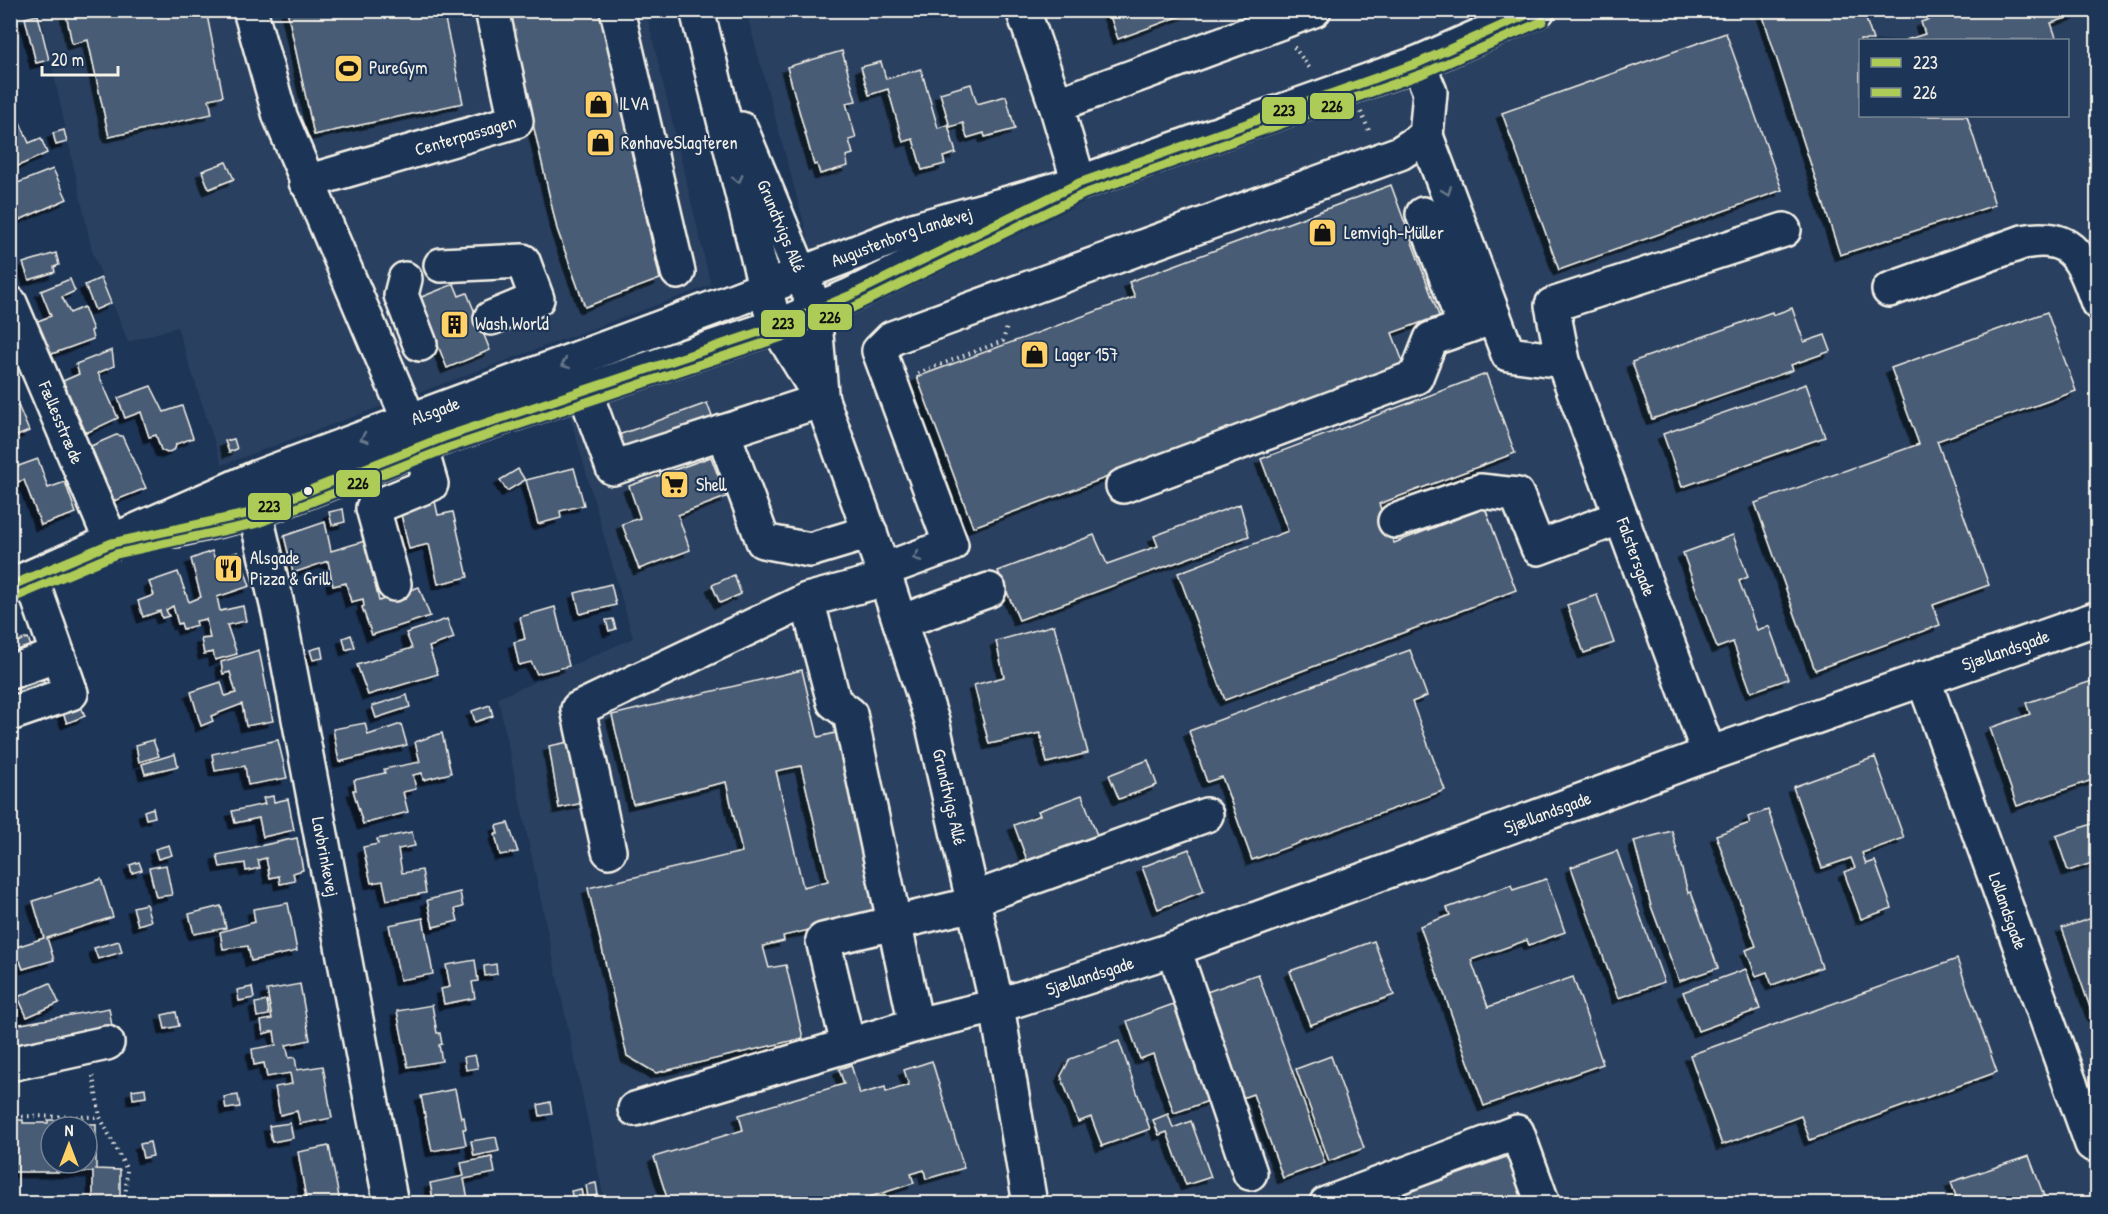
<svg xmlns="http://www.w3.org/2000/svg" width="2108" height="1214" viewBox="0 0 2108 1214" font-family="'Patrick Hand',sans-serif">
	<defs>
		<filter id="shadow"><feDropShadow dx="-5.5" dy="5.5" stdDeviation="0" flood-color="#0009"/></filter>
	</defs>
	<rect width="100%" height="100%" fill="#1d3557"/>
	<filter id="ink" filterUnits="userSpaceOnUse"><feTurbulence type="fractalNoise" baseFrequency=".0167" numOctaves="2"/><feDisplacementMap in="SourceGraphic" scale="12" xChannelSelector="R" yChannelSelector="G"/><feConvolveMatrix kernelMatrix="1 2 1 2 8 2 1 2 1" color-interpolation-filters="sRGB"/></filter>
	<g filter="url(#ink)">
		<g fill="#2a4060" fill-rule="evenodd">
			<path d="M40,11H646L711,285L222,465L177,327L128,342L92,251Z"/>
			<path d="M746,11H2097V1203H605L498,698L633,638L564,395L825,300ZM1860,40H2068V116H1860Z"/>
		</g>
		<g fill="#485b74" stroke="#f4f1e8" stroke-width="1.5" fill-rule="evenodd" filter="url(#shadow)">
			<path d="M78,10H206L223,96L209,99L212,114L109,137L88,40L72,44L66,13Z"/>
			<path d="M287,10H423L424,13L443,10L463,103L314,135Z"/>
			<path d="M507,10H600L660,279L585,307L557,229Z"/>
			<path d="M1108,10H1197L1118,39Z"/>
			<path d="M1761,10H1863L1873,40H1860V116H1967L1995,205L1840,255Z"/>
			<path d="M1956,10H2091L2051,23L2057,40H1906L1925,34L1921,22Z"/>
			<path d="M38,15L49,60L36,63L25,18Z"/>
			<path d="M1726,33L1782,190L1559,270L1502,113Z"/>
			<path d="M842,51L856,101L846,103L856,138L849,140L853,154L846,156L848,166L820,174L817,164L814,165L787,67Z"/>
			<path d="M881,62L886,79L921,69L938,128L948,125L956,153L943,157L945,164L922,170L913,139L903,142L888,89L869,95L861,67Z"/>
			<path d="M10,83L18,99L10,103Z"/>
			<path d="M971,84L977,104L1006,96L1015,129L985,137L984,133L967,138L963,123L950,127L940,93Z"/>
			<path d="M19,120L29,143L41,138L47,153L16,167L10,153V123Z"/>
			<path d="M64,130L67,142L56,145L53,133Z"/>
			<path d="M226,162L234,179L209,189L202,171Z"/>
			<path d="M53,169L67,199L10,224V186Z"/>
			<path d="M1391,185L1439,316L1392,333L1405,367L973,527L917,377L1135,297L1129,282Z"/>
			<path d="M56,253L59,265L54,267L55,272L29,280L23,263Z"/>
			<path d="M101,278L111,303L95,310L85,285Z"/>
			<path d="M70,279L75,291L62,297L70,313L84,307L93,330L91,331L93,339L49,355L35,322L51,316L41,291Z"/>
			<path d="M454,284L459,296L467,293L490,350L447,368L419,298Z"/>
			<path d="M1792,308L1804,342L1825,335L1831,351L1791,365L1793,370L1652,419L1632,362L1772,312L1773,315Z"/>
			<path d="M2047,312L2076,391L1937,441L1989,585L1933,605L1940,625L1815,670L1755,503L1919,444L1891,368Z"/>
			<path d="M112,350L114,366L98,373L118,418L86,433L63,381L79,374L76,364Z"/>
			<path d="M1486,374L1515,453L1379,504L1394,543L1485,508L1516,590L1225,700L1178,573L1288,531L1261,459Z"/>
			<path d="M1806,384L1825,437L1682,487L1663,434Z"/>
			<path d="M151,386L164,412L182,406L193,438L176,444L175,449L167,453L161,450L156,435L149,437L141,412L125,418L118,398Z"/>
			<path d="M707,403L720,438L703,444L708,458L661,475L655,461L625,473L613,437Z"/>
			<path d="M18,405L29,431L10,439V408Z"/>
			<path d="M116,435L122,436L146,488L114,501L91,446Z"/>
			<path d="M234,439L237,449L229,452L225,441Z"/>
			<path d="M711,457L726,497L678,515L690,550L639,569L622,524L640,518L629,486Z"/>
			<path d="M38,459L48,488L65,482L76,513L41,525L24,480L18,482L13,468Z"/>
			<path d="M574,468L584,505L560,511L561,518L538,524L526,480Z"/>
			<path d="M518,469L525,480L507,491L500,480Z"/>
			<path d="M435,501L438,515L453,512L468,577L438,584L429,544L409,549L400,510Z"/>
			<path d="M1240,504L1249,536L1019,620L998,571L1094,535L1107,564L1158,546L1154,536Z"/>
			<path d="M343,509L345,522L332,525L329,512Z"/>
			<path d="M325,522L331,551L365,541L379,601L419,587L430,616L372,635L362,607L364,606L363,599L351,602L346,583L333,586L328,561L293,573L284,536Z"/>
			<path d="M1733,535L1748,577L1739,581L1757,630L1769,626L1788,679L1751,692L1733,642L1717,648L1683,553Z"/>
			<path d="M212,551L215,559L238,552L250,586L217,597L220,611L243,606L246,621L227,625L237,654L215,660L213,652L204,654L201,639L210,638L206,619L196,621L197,625L183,629L181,623L178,624L173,606L166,610L169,616L162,618L160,611L143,617L138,601L154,595L149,582L178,572L189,602L201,597L191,559Z"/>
			<path d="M734,575L741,594L720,603L712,585Z"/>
			<path d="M611,584L616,605L580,614L575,593Z"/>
			<path d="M1597,595L1614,643L1584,653L1567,605Z"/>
			<path d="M555,607L569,666L537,674L531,662L519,665L514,642L525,639L520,617Z"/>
			<path d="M447,619L454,638L429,647L438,674L368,695L357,665L412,648L406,633Z"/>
			<path d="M613,619L616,629L609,631L606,620Z"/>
			<path d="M1054,625L1088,753L1047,763L1040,733L989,744L974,685L1004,677L996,641Z"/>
			<path d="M351,635L355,647L346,650L343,638Z"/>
			<path d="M28,638L45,684L19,694L10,673V644Z"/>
			<path d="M321,647L323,658L313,660L310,650Z"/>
			<path d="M259,650L273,721L246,726L242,704L211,716L213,721L201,726L191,692L221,682L225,696L236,693L230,672L223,674L221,662Z"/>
			<path d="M1410,650L1427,696L1412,702L1445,790L1252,860L1222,777L1207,782L1189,731Z"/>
			<path d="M802,670L818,737L844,731L887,912L783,936L784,941L763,946L769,968L786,965L803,1038L656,1073L627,1056L588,888L742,852L726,782L633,804L612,715ZM801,766L828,881L803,887L776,771Z"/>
			<path d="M2098,679V778L2017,806L1990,728L2030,714L2026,703Z"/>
			<path d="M407,695L410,707L376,718L372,706Z"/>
			<path d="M80,704L85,716L67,723L62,711Z"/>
			<path d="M490,705L493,716L475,722L472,711Z"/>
			<path d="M365,723L368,735L401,724L407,745L339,762L333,729Z"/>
			<path d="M442,733L451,773L423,780L422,773L413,775L416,789L403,792L408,812L363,824L353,790H356L354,780L385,773L384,769L420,762L415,742Z"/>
			<path d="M153,740L159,756L139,762L136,745Z"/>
			<path d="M278,740L287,778L248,785L245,766L215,771L212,754Z"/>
			<path d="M569,742L583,803L559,808L549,746Z"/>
			<path d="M175,754L178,766L145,774L142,764Z"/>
			<path d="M1875,757L1904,838L1862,853L1866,864L1875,861L1892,908L1861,919L1844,872L1855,868L1851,858L1822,868L1793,787Z"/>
			<path d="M1148,760L1157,785L1119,799L1109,775Z"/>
			<path d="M1082,795L1101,846L1030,868L1014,825L1040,815L1038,811Z"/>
			<path d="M273,796L274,802L288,799L294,830L263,837L259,818L235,823L232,811L265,804L263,798Z"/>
			<path d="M153,808L155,817L146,819L144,811Z"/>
			<path d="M1768,810L1822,967L1772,985L1767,972L1756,976L1746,950L1756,946L1716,835L1750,823L1748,817Z"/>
			<path d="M2098,822V861L2068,871L2056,836Z"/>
			<path d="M508,823L518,852L500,855L495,834H498L496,826Z"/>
			<path d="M1672,831L1688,893L1691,892L1718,968L1679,981L1651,906L1634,841Z"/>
			<path d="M412,832L415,846L398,849L402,873L422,870L426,893L387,900L383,881L371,883L363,847L378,844L377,839Z"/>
			<path d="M297,838L303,870L293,873L295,881L280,884L279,876L270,878L266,858L258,860L260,868L246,871L245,863L220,867L217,855Z"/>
			<path d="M169,845L172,855L158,859L155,849Z"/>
			<path d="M1189,849L1204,891L1158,909L1142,867Z"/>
			<path d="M1617,851L1664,982L1618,998L1571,867Z"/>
			<path d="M139,862L142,870L132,873L130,865Z"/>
			<path d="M166,865L172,895L156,897L149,868Z"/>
			<path d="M101,879L113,917L47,938L54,960L23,969L20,961L14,963L10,949L44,938L33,901Z"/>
			<path d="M1546,879L1565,932L1529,945L1527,940L1471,960L1488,1007L1573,977L1603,1064L1484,1106L1420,926L1450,915L1447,908L1511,885L1513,890Z"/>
			<path d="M460,892L463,907L455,909L458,921L433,927L427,900Z"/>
			<path d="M288,903L297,951L251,961L248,946L223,949L220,932L255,922L253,909Z"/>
			<path d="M146,904L151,921L138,925L133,907Z"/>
			<path d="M221,906L226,928L194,934L189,914Z"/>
			<path d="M2098,916V1015L2093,1016L2062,928Z"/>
			<path d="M423,918L433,974L400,980L389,925Z"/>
			<path d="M119,941L122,952L98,959L94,948Z"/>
			<path d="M1374,941L1394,995L1310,1025L1290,971Z"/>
			<path d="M1957,959L1997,1072L1810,1140L1801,1116L1722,1145L1690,1055Z"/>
			<path d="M475,960L478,981L472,982L475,998L444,1004L441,989L450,987L446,965Z"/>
			<path d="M496,964L497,974L485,976L484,966Z"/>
			<path d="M1746,969L1760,1009L1698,1031L1683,992Z"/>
			<path d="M1258,974L1325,1163L1283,1178L1253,1094L1239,1099L1201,994Z"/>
			<path d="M50,983L59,1003L27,1017L18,997Z"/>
			<path d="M300,984L310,1040L286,1045L289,1058L295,1057L297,1070L323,1066L332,1118L300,1124L297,1111L280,1115L275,1087L292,1084L290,1073L267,1077L264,1063L254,1065L252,1049L276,1045L274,1031L263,1034L261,1021L272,1019L267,990Z"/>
			<path d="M252,987L254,998L239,1001L237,990Z"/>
			<path d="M267,1001L269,1015L257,1017L255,1003Z"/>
			<path d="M1179,1002L1214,1099L1174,1113L1153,1054L1140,1059L1127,1021Z"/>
			<path d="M432,1005L437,1033H440L442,1044L439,1045L442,1061L408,1067L397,1011Z"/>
			<path d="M109,1008L113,1032L10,1051V1026Z"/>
			<path d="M176,1012L179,1026L165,1029L162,1015Z"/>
			<path d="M1119,1041L1150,1129L1102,1146L1091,1117L1078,1122L1061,1076L1070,1059Z"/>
			<path d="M475,1055L478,1068L466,1070L464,1057Z"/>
			<path d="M1331,1056L1364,1148L1329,1161L1296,1069Z"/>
			<path d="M932,1061L964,1168L926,1179L924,1170L911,1174L914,1183L848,1204H669L654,1157L743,1130L739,1115L844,1084L839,1069L851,1065L860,1094L885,1087L886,1092L909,1085L904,1070Z"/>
			<path d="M145,1088L146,1097L133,1099L132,1090Z"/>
			<path d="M455,1089L461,1118L464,1117L466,1129H463L466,1145L432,1151L421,1096Z"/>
			<path d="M238,1095L240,1107L226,1109L224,1097Z"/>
			<path d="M550,1102L552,1114L540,1116L538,1105Z"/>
			<path d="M1168,1114L1173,1128L1191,1121L1211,1177L1186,1185L1167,1132L1159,1135L1153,1120Z"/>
			<path d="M10,1120H23V1123H48V1120H65V1124H96V1169L120,1170V1204H93V1172H10ZM51,1127H87V1163H51Z"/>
			<path d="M290,1123L293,1138L272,1142L269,1126Z"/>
			<path d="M496,1137L499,1151L474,1156L471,1141Z"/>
			<path d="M150,1142L153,1156L143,1158L140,1144Z"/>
			<path d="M329,1146L340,1202L307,1204L298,1152Z"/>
			<path d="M1512,1155L1530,1204H1375Z"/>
			<path d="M2029,1156L2047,1204H1953L1958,1202L1951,1182Z"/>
			<path d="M492,1157L495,1173L464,1179L469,1204H434L430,1183L464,1176L461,1163Z"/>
			<path d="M596,1183L598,1195L588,1197L586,1185Z"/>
			<path d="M581,1189L584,1204H574L571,1191Z"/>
		</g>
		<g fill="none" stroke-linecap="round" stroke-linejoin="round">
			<defs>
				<g id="minor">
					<path d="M250,10L280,116L420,446L431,484L373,508L394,584"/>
					<path d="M617,10L678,272"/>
					<path id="s1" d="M697,10L771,311L777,326L822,400L883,570L932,721L997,1006L1030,1204"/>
					<path d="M1023,10L1056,105L1079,183"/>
					<path d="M1056,105L1314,10"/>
					<path id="s2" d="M741,129L809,293L814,311L821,393"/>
					<path d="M1426,136L1508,354L1563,361"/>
					<path id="s3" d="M306,182L516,121L492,10"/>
					<path d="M1423,214L1465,327"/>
					<path d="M441,265L523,261L537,299L491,318"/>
					<path d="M405,279L401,295L420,344"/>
					<path d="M1889,290L2023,242C2074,232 2083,261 2098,303"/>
					<path id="s4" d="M10,303L112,543"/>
					<path d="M584,389L613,468L822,400"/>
					<path d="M723,432L763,541L810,550L870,532"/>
					<path d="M1123,486L1416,377L1431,339L1494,317"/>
					<path id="s5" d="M255,512L279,613L391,1204"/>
					<path d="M1395,521L1480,491L1517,495L1538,548L1621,517"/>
					<path d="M176,530L255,512L444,437L777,326L849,296L1005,219"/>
					<path d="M883,570L951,545L879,351L892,338L1400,153L1426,136L1430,92L1418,63"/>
					<path id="s6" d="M10,586L258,477L724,304L913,230L1079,183L1418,63L1538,10"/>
					<path d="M807,600L834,702L850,714L916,1025"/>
					<path d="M900,622L989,590"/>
					<path d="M10,672L58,655L31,578"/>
					<path id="s7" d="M1923,678L2092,1144"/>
					<path d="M10,714L71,693L58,655"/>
					<path d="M1709,754L1563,361L1552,305L1784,230"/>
					<path d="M609,851L578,709L807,600L886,579"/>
					<path d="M973,899L1206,815"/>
					<path d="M1174,949L1250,1173"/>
					<path d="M848,1045L823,940L974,904"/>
					<path d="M10,1064L107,1043"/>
					<path id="s8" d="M635,1109L916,1025L997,1006L1174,949L1709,754L2098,618"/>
					<path d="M1326,1204L1517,1132L1543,1204"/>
				</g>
			</defs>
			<use href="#minor" stroke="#f4f1e8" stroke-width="38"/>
			<g stroke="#f4f1e8" stroke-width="4" stroke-dasharray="1.5 4.5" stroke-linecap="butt">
				<path d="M1294,47L1311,70"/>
				<path d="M1361,112L1370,133"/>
				<path d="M918,373L1003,341L1007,326"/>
				<path d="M93,1076L100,1117L127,1170L125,1204"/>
				<path d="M10,1116L100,1117"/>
			</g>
			<use href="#minor" stroke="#1d3557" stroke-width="33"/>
			<defs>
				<path id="bus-1" d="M10,586L112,543L255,512L444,437L777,326L849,296L1079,183L1418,63L1537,10"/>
				<path id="bus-2" d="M15,597L116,554L258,523L448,448L782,337L854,307L1084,194L1422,74L1543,21"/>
			</defs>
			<use href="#bus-1" stroke="#1d3557" stroke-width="14"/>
			<use href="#bus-2" stroke="#1d3557" stroke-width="14"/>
			<use href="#bus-1" stroke="#adcb57" stroke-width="9"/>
			<use href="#bus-2" stroke="#adcb57" stroke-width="9"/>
		</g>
		<defs><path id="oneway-chevron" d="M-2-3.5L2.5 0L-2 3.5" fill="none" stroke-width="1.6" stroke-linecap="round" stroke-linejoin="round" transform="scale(1.5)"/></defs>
		<g stroke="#68778a">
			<use href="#oneway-chevron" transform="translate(738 179) rotate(77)"/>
			<use href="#oneway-chevron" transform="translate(1447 191) rotate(69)"/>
			<use href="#oneway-chevron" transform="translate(565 364) rotate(159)"/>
			<use href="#oneway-chevron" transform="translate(364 438) rotate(160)"/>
			<use href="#oneway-chevron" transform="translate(917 557) rotate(160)"/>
		</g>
	</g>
	<defs>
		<symbol id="stadium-square" viewBox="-11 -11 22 22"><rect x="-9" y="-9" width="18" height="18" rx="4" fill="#ffd166" stroke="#1d3557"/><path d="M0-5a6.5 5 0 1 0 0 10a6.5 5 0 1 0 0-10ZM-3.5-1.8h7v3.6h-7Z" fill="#111"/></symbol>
		<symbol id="shop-square" viewBox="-11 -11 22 22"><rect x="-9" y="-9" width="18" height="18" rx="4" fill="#ffd166" stroke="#1d3557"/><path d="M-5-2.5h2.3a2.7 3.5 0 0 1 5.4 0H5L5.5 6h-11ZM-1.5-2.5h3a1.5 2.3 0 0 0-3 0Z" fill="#111"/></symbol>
		<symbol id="building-square" viewBox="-11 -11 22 22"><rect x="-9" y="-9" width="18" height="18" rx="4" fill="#ffd166" stroke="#1d3557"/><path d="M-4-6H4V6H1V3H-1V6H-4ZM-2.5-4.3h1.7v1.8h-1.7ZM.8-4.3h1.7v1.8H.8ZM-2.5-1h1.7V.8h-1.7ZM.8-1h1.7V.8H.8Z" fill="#111"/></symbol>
		<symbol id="supermarket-square" viewBox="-11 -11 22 22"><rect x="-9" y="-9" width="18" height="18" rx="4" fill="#ffd166" stroke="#1d3557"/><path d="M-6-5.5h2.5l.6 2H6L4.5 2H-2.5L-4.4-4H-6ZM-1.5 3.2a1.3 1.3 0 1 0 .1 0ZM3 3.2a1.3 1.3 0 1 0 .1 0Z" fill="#111"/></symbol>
		<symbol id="restaurant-square" viewBox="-11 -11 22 22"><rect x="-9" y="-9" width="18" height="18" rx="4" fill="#ffd166" stroke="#1d3557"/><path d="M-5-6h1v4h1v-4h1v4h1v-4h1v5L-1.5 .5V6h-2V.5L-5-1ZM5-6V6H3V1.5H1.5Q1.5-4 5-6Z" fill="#111"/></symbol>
	</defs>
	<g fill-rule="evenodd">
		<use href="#stadium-square" x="332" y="52" width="33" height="33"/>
		<use href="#shop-square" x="582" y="88" width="33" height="33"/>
		<use href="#shop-square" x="584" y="126" width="33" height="33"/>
		<use href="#shop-square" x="1306" y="216" width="33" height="33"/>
		<use href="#building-square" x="438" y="308" width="33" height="33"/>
		<use href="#shop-square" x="1018" y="338" width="33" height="33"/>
		<use href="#supermarket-square" x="658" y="468" width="33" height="33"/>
		<use href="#restaurant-square" x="212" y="552" width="33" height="33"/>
	</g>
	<circle fill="#f4f1e8" stroke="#1d3557" stroke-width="2" cx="308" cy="491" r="5"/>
	<g text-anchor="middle" stroke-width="4.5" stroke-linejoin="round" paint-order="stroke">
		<g font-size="18" fill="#f4f1e8" stroke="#1d3557" text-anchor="start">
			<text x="369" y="74">PureGym</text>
			<text x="619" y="110">ILVA</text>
			<text x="621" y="149">RønhaveSlagteren</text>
			<text x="1344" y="239">Lemvigh-Müller</text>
			<text x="475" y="330">Wash World</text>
			<text x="1055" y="361">Lager 157</text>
			<text x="696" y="491">Shell</text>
			<text x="250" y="564">Alsgade<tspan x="250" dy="21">Pizza &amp; Grill</tspan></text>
		</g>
		<g font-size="18" fill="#f4f1e8" stroke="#1d3557">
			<text dy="6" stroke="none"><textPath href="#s3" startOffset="166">Centerpassagen</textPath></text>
			<text dy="6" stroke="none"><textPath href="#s2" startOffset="105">Grundtvigs Allé</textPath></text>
			<text dy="6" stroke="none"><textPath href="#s6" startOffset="958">Augustenborg Landevej</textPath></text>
			<text dy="6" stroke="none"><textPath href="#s6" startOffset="460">Alsgade</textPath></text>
			<text dy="6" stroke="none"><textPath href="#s4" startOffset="130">Fællesstræde</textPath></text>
			<text transform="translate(1636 557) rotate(70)" y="6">Falstersgade</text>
			<text dy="6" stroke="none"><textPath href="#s8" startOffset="1446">Sjællandsgade</textPath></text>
			<text dy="6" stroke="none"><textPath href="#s1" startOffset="830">Grundtvigs Allé</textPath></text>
			<text dy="6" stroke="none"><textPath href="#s8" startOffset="960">Sjællandsgade</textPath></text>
			<text dy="6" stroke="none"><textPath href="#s5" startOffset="352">Lavbrinkevej</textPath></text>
			<text dy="6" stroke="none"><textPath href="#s7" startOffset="248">Lollandsgade</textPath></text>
			<text dy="6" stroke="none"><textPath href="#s8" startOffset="474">Sjællandsgade</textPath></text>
		</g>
	</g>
	<g stroke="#1d3557" stroke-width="2">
		<rect x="1309" y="92" width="46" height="28" rx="6" fill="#adcb57"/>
		<rect x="1261" y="96" width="46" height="29" rx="6" fill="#adcb57"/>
		<rect x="807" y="303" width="46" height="28" rx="6" fill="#adcb57"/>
		<rect x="760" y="309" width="46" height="29" rx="6" fill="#adcb57"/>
		<rect x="335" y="469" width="46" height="29" rx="6" fill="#adcb57"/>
		<rect x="247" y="492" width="45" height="29" rx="6" fill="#adcb57"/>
	</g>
	<g font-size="16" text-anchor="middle" font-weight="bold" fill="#111">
		<text x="1332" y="112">226</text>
		<text x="1284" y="116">223</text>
		<text x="830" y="323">226</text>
		<text x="783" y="329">223</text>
		<text x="358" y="489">226</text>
		<text x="269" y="512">223</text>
	</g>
	<rect width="2108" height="1214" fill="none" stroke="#1d3557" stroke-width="36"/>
	<rect x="18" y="18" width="2072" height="1178" fill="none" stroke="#f4f1e8" stroke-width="2" filter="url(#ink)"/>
	<rect x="1859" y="39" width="210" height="78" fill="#1d3557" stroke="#738091" stroke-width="1.5"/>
	<rect x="1871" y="58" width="30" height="9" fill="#adcb57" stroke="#738091" stroke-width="1.5"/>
	<text x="1913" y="69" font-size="18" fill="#f4f1e8">223</text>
	<rect x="1871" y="88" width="30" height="9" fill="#adcb57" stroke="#738091" stroke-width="1.5"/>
	<text x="1913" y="99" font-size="18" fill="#f4f1e8">226</text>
	<g transform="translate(69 1145)"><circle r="28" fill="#1d3557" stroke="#738091" stroke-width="1.5"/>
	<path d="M0-4.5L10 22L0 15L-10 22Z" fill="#ffd166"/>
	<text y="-9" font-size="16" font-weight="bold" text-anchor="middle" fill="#f4f1e8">N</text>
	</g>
	<path d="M42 66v9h76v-9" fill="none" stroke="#f4f1e8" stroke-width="3"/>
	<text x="51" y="66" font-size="18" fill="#f4f1e8" stroke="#1d3557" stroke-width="4.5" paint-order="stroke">20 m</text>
</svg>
